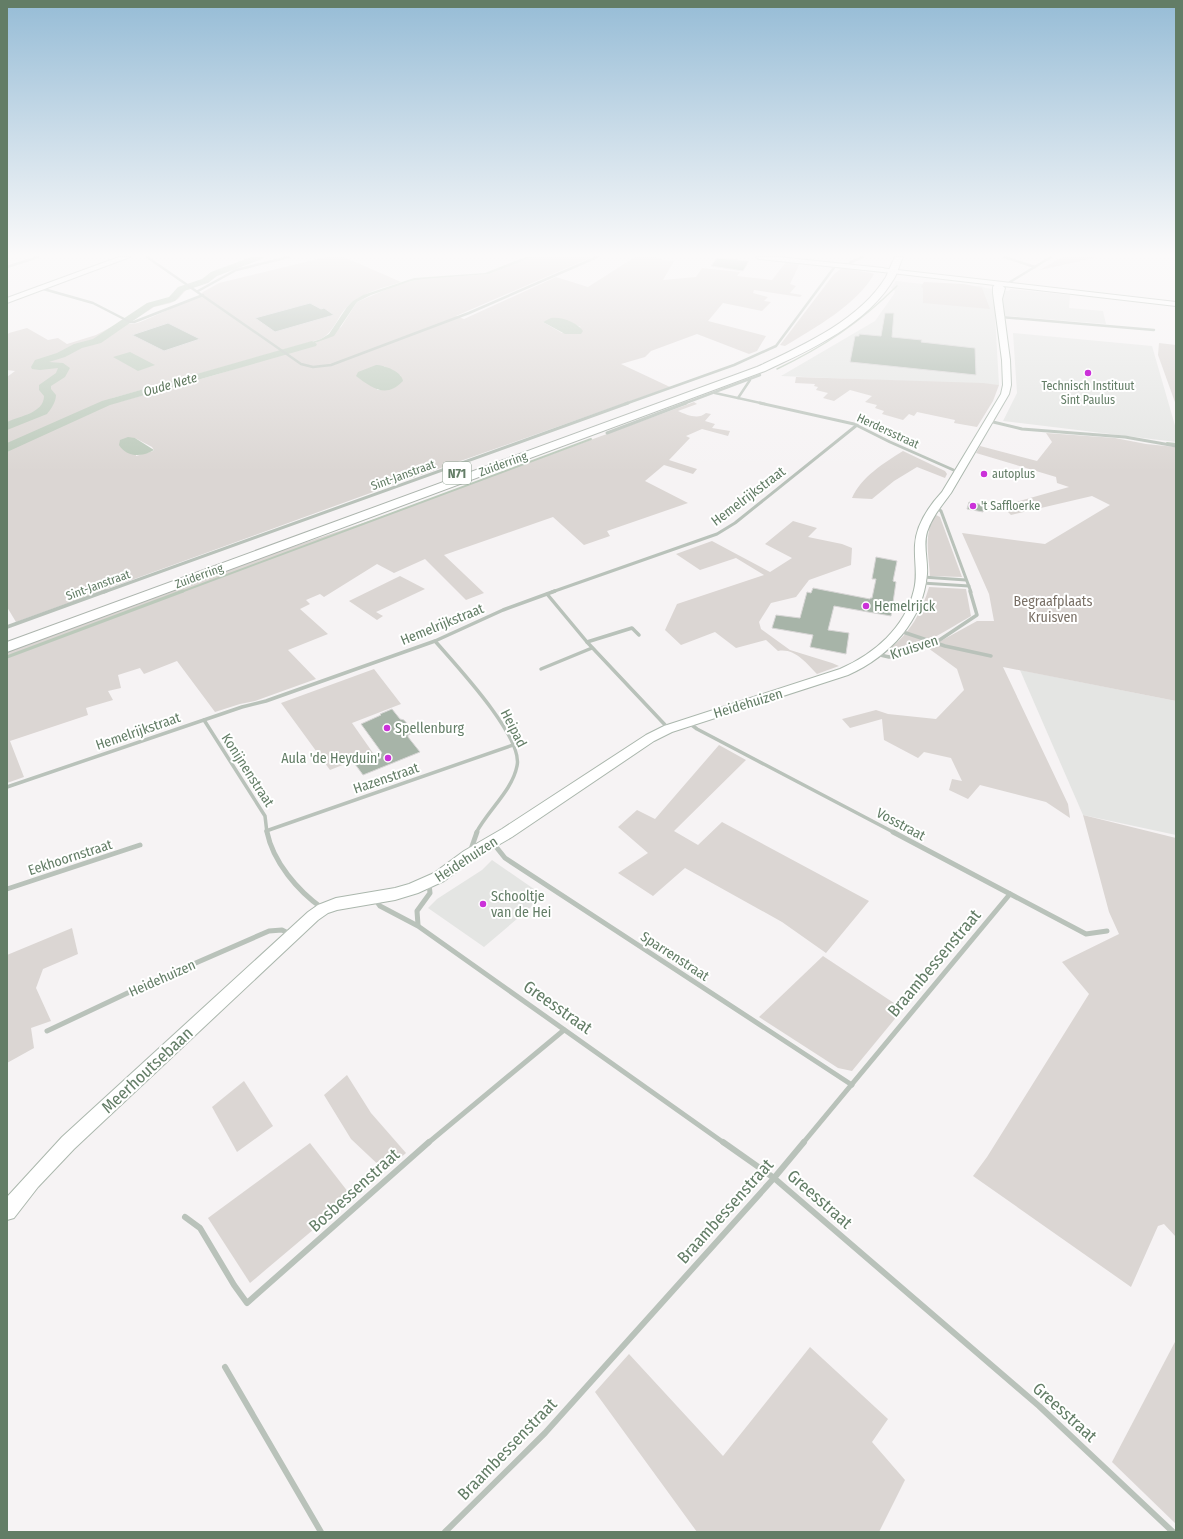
<svg xmlns="http://www.w3.org/2000/svg" width="1183" height="1539" viewBox="0 0 1183 1539" font-family="'Fira Sans Condensed',sans-serif">
	<rect width="100%" height="100%" fill="#f6f3f4"/>
	<g fill="#e4e5e3">
		<path d="M896,281L923,284L980,286L986,288L1008,291L1011,289L1070,295L1069,308L1103,311L1106,324L995,315L999,385L781,376L875,321L894,294L895,291L891,288Z"/>
		<path d="M1013,333L1152,346L1176,429V442L1003,421L1017,393Z"/>
		<path d="M1020,670L1176,701V835L1083,815Z"/>
		<path d="M492,860L544,896L484,947L428,908L437,899L482,870Z"/>
	</g>
	<g fill="#dbd6d3" fill-rule="evenodd">
		<path d="M326,257H344L401,282C383,288 363,292 348,306C337,316 336,330 321,339L113,398L7,447V377L15,371L7,370V335L9,333L27,328L48,340L58,338L67,344L96,335L115,325L125,322C132,326 138,323 145,320L200,296L203,292L219,283Z"/>
		<path d="M533,257H592L456,316L464,319L556,277L588,287L635,257H656L659,259L674,261L663,280L696,277L702,268L740,272L737,276L772,280L786,262L800,263L790,284L796,286L790,293L802,295L800,297L754,290L753,293L768,297L764,301L771,302L762,311L723,303L708,321L766,336L757,351L749,354L697,334L651,351L645,357L621,364L670,387L387,487L16,622L7,607V451L117,400L119,402L215,375L312,345L341,327L357,302L392,287L411,281L425,279L489,274ZM556,318L581,327L562,333L543,322ZM384,366L401,376L386,390H377ZM135,438L152,447L154,450L153,451L136,456Z"/>
		<path d="M1062,257H1099L1040,270Z"/>
		<path d="M842,268L871,273L874,274C858,304 813,329 785,346L780,345L834,274Z"/>
		<path d="M924,282L964,284L982,288L990,309L923,303V288L921,287Z"/>
		<path d="M188,287L191,289L186,290L178,299L171,303L154,307L134,320L129,318L150,305L167,301L181,289Z"/>
		<path d="M1159,343L1176,345V405L1158,355Z"/>
		<path d="M796,377L983,383L999,385L993,401L977,427L954,423L955,420L917,412L914,416L909,414L903,420L882,414L884,411L875,408L877,405L865,402L872,396L850,390L834,401L823,398L828,393L816,390L818,387L814,386L815,384L795,383Z"/>
		<path d="M694,402L697,404L678,411C687,415 698,420 706,413L711,414L705,421L715,424L712,428L730,431L728,436L702,429L686,436L690,438L669,460L697,469L693,474L664,465L645,481L688,503L607,531L610,536L584,545L553,517L444,555L484,593L466,600L425,559L394,573L377,564L324,597L320,594L306,600L310,604L300,609L328,634L288,650L316,679L255,701L240,704L215,712L177,661L144,674L140,668L118,675L121,688L108,691L113,700L86,708L88,715L10,741L24,777L7,783V652L277,552L375,519Z"/>
		<path d="M1046,433L1115,438L1146,444L1176,447V701L1003,667L1068,804L1070,818L1046,802L980,785L968,799L949,790L952,779L962,781L951,758L924,752L918,758L884,740L882,719L850,728L842,719L876,710L888,714L936,719L964,690L957,669L928,648L977,621H994L989,594L962,533L1045,544L1110,505L1092,496L1011,515L1002,506L1069,487L1057,483L1056,477L976,453L980,446L1037,461L1052,442Z"/>
		<path d="M903,451L945,471L947,474L945,478L917,467L894,481L872,499L852,498C861,477 884,463 903,451Z"/>
		<path d="M936,515L940,517L962,577L930,576C929,556 923,531 936,515Z"/>
		<path d="M793,521L817,528L808,537L842,544L852,548L851,565L809,580L796,597L771,603L759,622L761,629L790,650L832,663L839,666L817,674C806,663 795,648 778,651L766,640L736,648L715,632L681,645L665,630L677,604L764,575L736,558L700,570L676,554L712,541L770,572L792,558L765,544Z"/>
		<path d="M400,576L425,589L376,612L383,616L377,620L349,601Z"/>
		<path d="M929,587L966,589L971,616C950,628 914,652 890,652L889,649C910,634 922,611 929,587Z"/>
		<path d="M374,669L401,704L352,723L373,753L330,770L281,703Z"/>
		<path d="M719,745L746,760L674,831L698,845L722,822L869,901L826,953L782,922L685,868L653,896L618,873L648,853L618,827L637,810L655,819Z"/>
		<path d="M1083,815L1176,838V1237L1164,1224L1158,1226L1131,1287L973,1176L987,1157L1089,994L1062,962L1119,934L1109,912Z"/>
		<path d="M72,928L78,954L43,969L36,988L51,1021L31,1028L34,1048L7,1063V955Z"/>
		<path d="M823,956L903,1009L852,1071L838,1068L759,1017Z"/>
		<path d="M347,1075L371,1113L406,1153L385,1171L351,1139L324,1095Z"/>
		<path d="M244,1081L273,1126L237,1152L212,1107Z"/>
		<path d="M310,1143L352,1197L250,1283L208,1218Z"/>
		<path d="M1176,1340V1524L1112,1462Z"/>
		<path d="M810,1347L888,1419L872,1442L905,1480L879,1532H697L595,1392L629,1354L723,1456Z"/>
	</g>
	<g fill="#bbc9ba">
		<path d="M525,257H533L489,274L425,279L411,281L371,295L357,302L334,336L290,352L287,350L321,339L329,334L347,307L353,301L363,295L414,278L485,273Z"/>
		<path d="M551,318C561,316 578,323 583,331L581,334H565L543,322Z"/>
		<path d="M130,352L155,365L138,371L113,357Z"/>
		<path d="M376,365C385,365 402,372 403,381C386,399 372,388 356,376L358,372Z"/>
		<path d="M128,437L135,438L154,450C143,457 127,458 119,445L120,440Z"/>
	</g>
	<g fill="none" stroke-linecap="round" stroke-linejoin="round">
		<path stroke="#bbc9ba" stroke-width="1.5" d="M777,369C825,346 859,323 897,286"/>
		<g stroke="#bbc9ba" stroke-width="2">
			<path d="M1167,443L1176,444"/>
			<path d="M181,592L591,439"/>
		</g>
		<path stroke="#bbc9ba" stroke-width="3" d="M7,657L183,591"/>
		<g fill="#bbc9ba" fill-rule="evenodd">
			<path d="M251,257H264L262,259L217,276L208,283L184,291L175,301L153,307L101,343L82,348L65,357L49,362L63,363L70,368L65,377L51,386V389L56,395C56,402 51,409 47,414L7,430V422C20,416 44,413 44,396L39,390V385L56,373L58,368L40,370L32,369L31,367L35,360L57,353L74,344L93,339L147,303L169,297L178,287L202,279L211,272Z"/>
			<path d="M312,341L317,344L316,346L110,405L7,452V443L102,401Z"/>
		</g>
	</g>
	<g fill="#a7b4a8" stroke="#d8d6d6">
		<path d="M717,258L749,261L743,271L711,266Z"/>
		<path d="M310,303L321,309L324,308L334,315L275,332L255,318Z"/>
		<path d="M885,313H894L892,337L922,340L921,342L975,348L976,375L850,362L855,336H859V334L881,336Z"/>
		<path d="M168,323L200,339L164,351L132,335Z"/>
		<path d="M969,502L984,505L983,512L967,509Z"/>
		<path d="M876,557L897,561L893,581L896,582L891,616L834,606L828,630L849,633L846,654L810,647L813,635L772,628L776,615L800,618L807,592L811,593L813,588L870,599V598H872L876,579H872Z"/>
		<path d="M392,709L400,719L404,720L414,732L408,735V737L420,752L363,775L355,764L382,753L361,724L381,715L380,714Z"/>
	</g>
	<g fill="none" stroke-linecap="round" stroke-linejoin="round">
		<defs>
			<g id="secondary">
				<path d="M756,257H778L883,268L886,270L883,272L759,259Z"/>
				<path d="M998,282L1005,288L1002,299L1010,360L1011,385L1009,394L951,493C942,505 932,517 927,532C923,546 928,560 927,574C923,621 890,656 848,675L672,732L654,741L512,837L474,859L444,881L418,893L395,900L337,910L328,913L318,920L74,1149L38,1187L14,1218L7,1220V1197L62,1137L308,912L318,905L336,898L395,888L409,884L434,873L464,851L502,829L646,735L664,726L840,669C874,654 905,628 914,590C918,575 914,560 915,545C916,525 929,506 942,492L1001,394L1003,385L1002,360L993,293V287L996,283Z"/>
			</g>
			<g id="primary">
				<path d="M119,257H130L7,303V298Z"/>
				<path d="M880,268L1176,302V306L883,272L879,270Z"/>
			</g>
			<path id="highway" d="M895,257H903C900,263 898,271 895,277C868,324 812,349 765,371L7,652V642L757,367C802,346 860,320 886,277C889,270 892,263 895,257Z"/>
		</defs>
		<use href="#secondary" stroke="#abb7ad" stroke-width="2"/>
		<use href="#primary" stroke="#adb6ae" stroke-width="2"/>
		<use href="#highway" stroke="#adb5ae" stroke-width="2"/>
		<g stroke="#b9c2ba" stroke-width="2.5">
			<path d="M147,257L301,364L313,367L331,365L469,313L597,257"/>
			<path d="M1004,257L1035,267"/>
			<path d="M7,267L38,257"/>
			<path d="M847,267L851,262L863,257"/>
			<path d="M1010,285V282L1051,257"/>
			<path d="M40,288L93,303L130,322H134L203,295"/>
			<path d="M198,291L236,270L289,257"/>
			<path d="M1001,317L1154,330"/>
			<path d="M715,393L765,404"/>
			<path d="M738,398L750,380"/>
			<path d="M625,404L734,365L776,346L836,265"/>
			<path d="M683,404L760,375"/>
		</g>
		<g stroke="#b9c2ba" stroke-width="3">
			<path d="M760,403L854,424L890,442L958,472"/>
			<path d="M989,421L1022,429L1125,437L1176,446"/>
			<path d="M607,433L686,403"/>
			<path d="M935,506L941,511L971,592"/>
			<path d="M923,577L966,580"/>
			<path d="M922,583L969,586"/>
			<path d="M104,592L628,403"/>
			<path d="M552,592L717,534L735,523L857,425"/>
		</g>
		<g stroke="#b9c2ba" stroke-width="3.5">
			<path d="M547,594L587,642L668,728"/>
			<path d="M7,627L106,591"/>
			<path d="M900,631L945,646L991,656"/>
			<path d="M435,641C454,663 524,737 517,766C512,791 488,810 476,833"/>
			<path d="M587,642L632,628L639,635"/>
			<path d="M876,654L889,657L935,643L977,615L970,591"/>
			<path d="M541,669L592,648"/>
			<path d="M204,720L265,816L267,833"/>
			<path d="M689,723L697,729L895,833"/>
			<path d="M7,787L242,707L266,701L435,641L503,610L555,591"/>
			<path d="M266,831L513,745"/>
		</g>
		<g stroke="#b9c2ba" stroke-width="5">
			<path d="M267,832C273,862 298,891 322,908"/>
			<path d="M893,832L1086,934L1107,931"/>
			<path d="M493,843L505,858L852,1085"/>
			<path d="M470,852L477,832"/>
			<path d="M7,889L140,845"/>
			<path d="M375,899L380,906L418,926L724,1143"/>
			<path d="M418,925L417,911L430,893L429,884"/>
			<path d="M47,1031L136,989L269,931L282,930L290,934"/>
			<path d="M428,1143L564,1030"/>
			<path d="M803,1143L1010,894"/>
		</g>
		<g stroke="#b9c2ba" stroke-width="6">
			<path d="M723,1142L774,1178L1039,1406L1173,1532"/>
			<path d="M185,1217L200,1228L234,1285L247,1303L429,1142"/>
			<path d="M225,1367L321,1532"/>
			<path d="M445,1532L545,1433L774,1178L804,1142"/>
		</g>
		<use href="#secondary" fill="#fff" fill-rule="evenodd"/>
		<use href="#primary" fill="#fff" fill-rule="evenodd"/>
		<use href="#highway" fill="#fff" fill-rule="evenodd"/>
	</g>
	<linearGradient id="sky" x2="0" y2="1"><stop stop-color="#96bcd6"/><stop offset="0.54" stop-color="#fbfafa"/><stop offset="1" stop-color="#fbfafa" stop-opacity="0"/></linearGradient>
	<rect width="1183" height="472" fill="url(#sky)"/>
	<g fill="#cb31d9" stroke="#fff" stroke-width="1.5">
		<circle cx="1088" cy="373" r="4"/>
		<circle cx="984" cy="474" r="4"/>
		<circle cx="973" cy="506" r="4"/>
		<circle cx="866" cy="606" r="4"/>
		<circle cx="387" cy="728" r="4"/>
		<circle cx="388" cy="758" r="4"/>
		<circle cx="483" cy="904" r="4"/>
	</g>
	<g text-anchor="middle" stroke-width="4" stroke-linejoin="round" paint-order="stroke">
		<g font-size="12" fill="#637d66" stroke="#fff" text-anchor="start">
			<text x="1088" y="390" text-anchor="middle">Technisch Instituut<tspan x="1088" dy="14">Sint Paulus</tspan></text>
			<text x="992" y="478">autoplus</text>
			<text x="981" y="510">'t Saffloerke</text>
		</g>
		<g font-size="12" fill="#637d66" stroke="#fff">
			<text transform="translate(888 431) rotate(25)" y="4">Herdersstraat</text>
			<text transform="translate(503 464) rotate(-20)" y="4">Zuiderring</text>
			<text transform="translate(403 475) rotate(-20)" y="4">Sint-Janstraat</text>
			<text transform="translate(199 576) rotate(-20)" y="4">Zuiderring</text>
			<text transform="translate(98 585) rotate(-20)" y="4">Sint-Janstraat</text>
		</g>
		<g font-size="13" font-style="italic" fill="#5f785e" stroke="#fff">
			<text transform="translate(170 384) rotate(-16)" y="5">Oude Nete</text>
		</g>
		<rect fill="#fff" stroke="#92a494" stroke-width="1" x="443" y="462" width="28" height="22" rx="3"/>
		<g font-size="13" font-weight="bold" fill="#637d66">
			<text x="457" y="478">N71</text>
		</g>
		<g font-size="14" fill="#637d66" stroke="#fff">
			<text transform="translate(748 496) rotate(-37)" y="5">Hemelrijkstraat</text>
			<text transform="translate(442 624) rotate(-22)" y="5">Hemelrijkstraat</text>
			<text transform="translate(914 647) rotate(-18)" y="5">Kruisven</text>
			<text transform="translate(748 703) rotate(-17)" y="5">Heidehuizen</text>
			<text transform="translate(514 728) rotate(63)" y="5">Heipad</text>
			<text transform="translate(138 731) rotate(-19)" y="5">Hemelrijkstraat</text>
			<text transform="translate(248 770) rotate(57)" y="5">Konijnenstraat</text>
			<text transform="translate(386 778) rotate(-19)" y="5">Hazenstraat</text>
			<text transform="translate(901 824) rotate(28)" y="5">Vosstraat</text>
			<text transform="translate(70 857) rotate(-18)" y="5">Eekhoornstraat</text>
			<text transform="translate(466 859) rotate(-33)" y="5">Heidehuizen</text>
			<text transform="translate(675 956) rotate(33)" y="5">Sparrenstraat</text>
			<text transform="translate(162 978) rotate(-24)" y="5">Heidehuizen</text>
		</g>
		<g font-size="14" fill="#7a7066" stroke="#fff">
			<text x="1053" y="606">Begraafplaats<tspan x="1053" dy="16">Kruisven</tspan></text>
		</g>
		<g font-size="14" fill="#637d66" stroke="#fff" text-anchor="start">
			<text x="874" y="611">Hemelrijck</text>
			<text x="395" y="733">Spellenburg</text>
			<text x="380" y="763" text-anchor="end">Aula 'de Heyduin'</text>
			<text x="491" y="901">Schooltje<tspan x="491" dy="16">van de Hei</tspan></text>
		</g>
		<g font-size="17" fill="#637d66" stroke="#fff">
			<text transform="translate(934 963) rotate(-50)" y="6">Braambessenstraat</text>
			<text transform="translate(558 1007) rotate(35)" y="6">Greesstraat</text>
			<text transform="translate(147 1070) rotate(-43)" y="6">Meerhoutsebaan</text>
			<text transform="translate(354 1190) rotate(-42)" y="6">Bosbessenstraat</text>
			<text transform="translate(820 1199) rotate(41)" y="6">Greesstraat</text>
			<text transform="translate(725 1211) rotate(-48)" y="6">Braambessenstraat</text>
			<text transform="translate(1065 1412) rotate(42)" y="6">Greesstraat</text>
			<text transform="translate(507 1449) rotate(-46)" y="6">Braambessenstraat</text>
		</g>
	</g>
	<rect width="1183" height="1539" fill="none" stroke="#637d66" stroke-width="16"/>
</svg>
